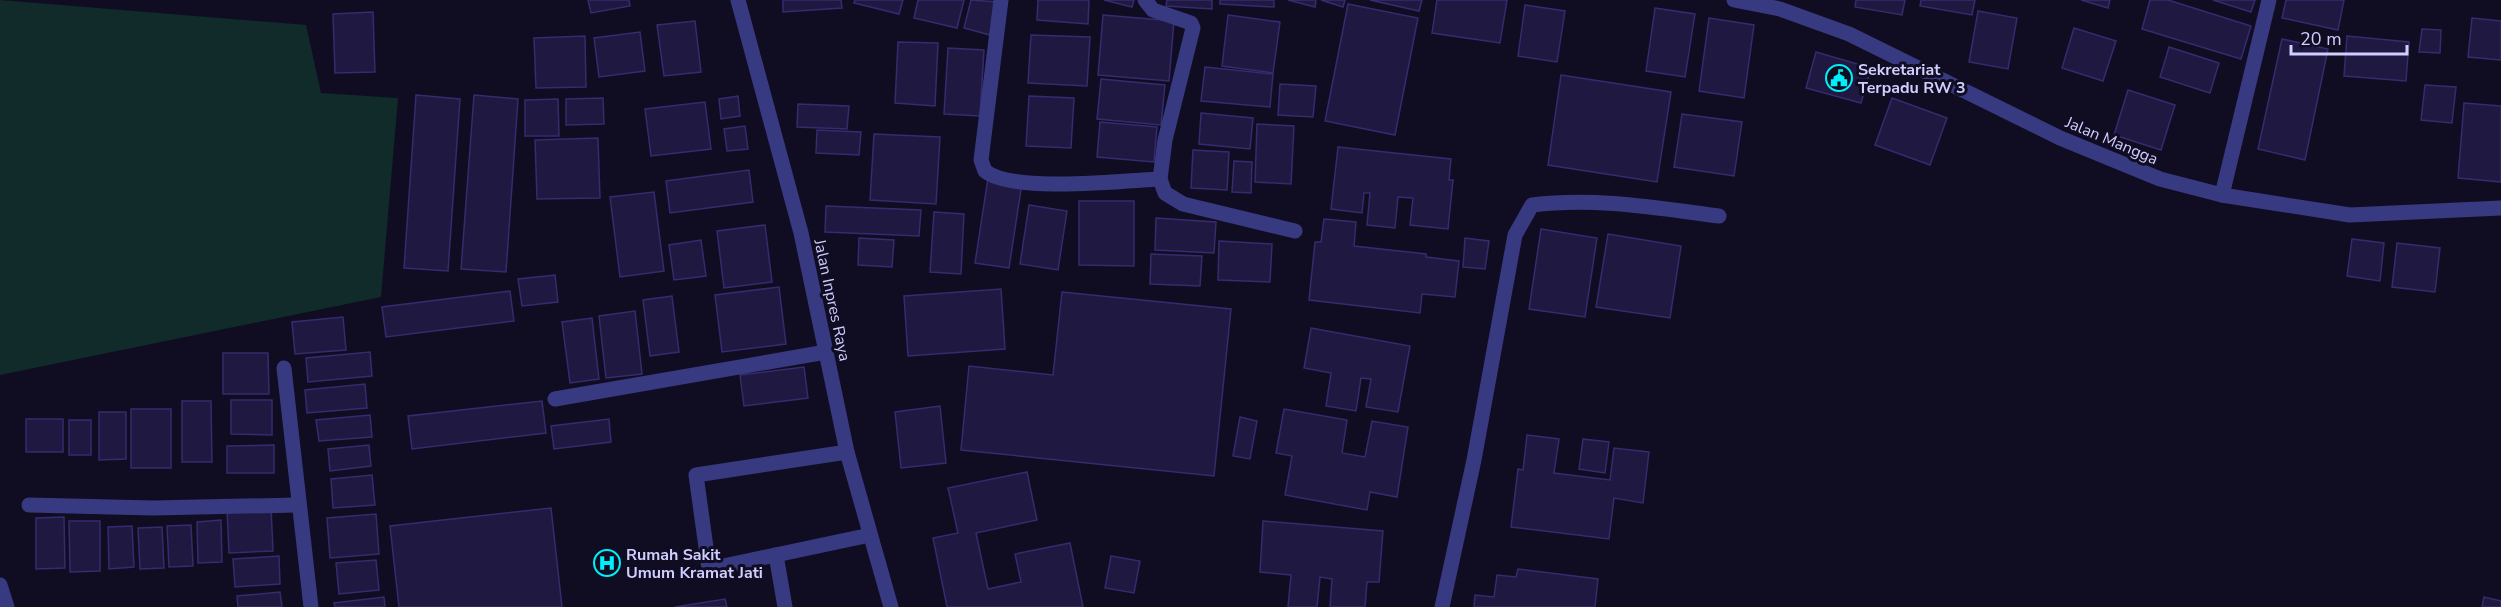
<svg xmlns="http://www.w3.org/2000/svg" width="2501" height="607" viewBox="0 0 2501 607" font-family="'Nunito Sans',sans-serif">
	<rect width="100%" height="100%" fill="#100d22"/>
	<path fill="#102b29" d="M0,0L306,25L321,93L398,98L381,297L0,375Z"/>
	<g fill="#1f1942" stroke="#352b6e" stroke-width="1.5">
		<path d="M588,0H629L630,6L591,13Z"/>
		<path d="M783,0H841L842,8L783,12Z"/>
		<path d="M855,0H903L899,14L854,3Z"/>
		<path d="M918,0H964L957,28L914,18Z"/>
		<path d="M971,0L998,2L990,35L964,28Z"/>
		<path d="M1038,0H1089L1088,24L1037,20Z"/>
		<path d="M1104,0H1134L1132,7Z"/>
		<path d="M1167,0H1212V9L1166,6Z"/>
		<path d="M1220,0H1274V7L1220,4Z"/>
		<path d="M1288,0H1316L1315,7Z"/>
		<path d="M1321,0H1345L1343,7Z"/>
		<path d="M1370,0H1422L1419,11Z"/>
		<path d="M1437,0H1507L1500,43L1432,33Z"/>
		<path d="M1856,0H1905L1902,15L1855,7Z"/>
		<path d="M1921,0H1975L1972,15L1920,6Z"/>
		<path d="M2081,0H2110L2108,8Z"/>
		<path d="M2150,0H2168L2251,26L2241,59L2142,29Z"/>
		<path d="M2213,0H2255L2251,12Z"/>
		<path d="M2286,0H2344L2338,30L2282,18Z"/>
		<path d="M1348,4L1418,18L1395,135L1325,121Z"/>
		<path d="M1525,5L1565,11L1557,62L1518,56Z"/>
		<path d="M1655,8L1695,14L1685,77L1646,71Z"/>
		<path d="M1978,11L2017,18L2008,69L1969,62Z"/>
		<path d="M373,12L375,72L335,73L333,14Z"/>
		<path d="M1103,15L1174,21L1169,81L1098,75Z"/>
		<path d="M1228,15L1280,22L1273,73L1222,66Z"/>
		<path d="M1709,18L1754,25L1744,98L1699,91Z"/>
		<path d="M2472,18L2501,21V60L2468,57Z"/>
		<path d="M695,21L701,72L664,76L657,25Z"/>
		<path d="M2074,28L2116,41L2103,81L2062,68Z"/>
		<path d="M2422,29L2441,30L2440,53L2419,52Z"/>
		<path d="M640,32L645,71L599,77L594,38Z"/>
		<path d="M1031,35L1090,37L1087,86L1028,83Z"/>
		<path d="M585,36L586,87L536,88L534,38Z"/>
		<path d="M2347,36L2409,42L2406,81L2344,76Z"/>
		<path d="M2282,39L2328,49L2305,160L2258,149Z"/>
		<path d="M898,42L938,43L935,106L895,103Z"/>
		<path d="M2169,47L2219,63L2210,93L2160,77Z"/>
		<path d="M948,48L984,50L980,116L944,114Z"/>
		<path d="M1816,52L1871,68L1861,103L1806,88Z"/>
		<path d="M1205,67L1273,74L1270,107L1201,101Z"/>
		<path d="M1561,75L1671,92L1657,182L1548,165Z"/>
		<path d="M1101,79L1165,85L1161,125L1097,119Z"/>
		<path d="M1280,84L1316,86L1313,117L1278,115Z"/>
		<path d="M2425,85L2456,87L2452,123L2421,120Z"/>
		<path d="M2128,90L2175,105L2161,150L2114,135Z"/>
		<path d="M416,95L460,99L448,271L404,268Z"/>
		<path d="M474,95L518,99L506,272L461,269Z"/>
		<path d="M738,96L740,116L721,119L719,99Z"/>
		<path d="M1029,96L1074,98L1071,148L1026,146Z"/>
		<path d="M603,98L604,124L566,125V99Z"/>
		<path d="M1892,98L1947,118L1930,165L1875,145Z"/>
		<path d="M558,99L559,136H525V100Z"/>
		<path d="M705,102L711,149L651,156L645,109Z"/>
		<path d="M2464,103L2501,106V182L2458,178Z"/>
		<path d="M798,104L849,106L847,129L797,127Z"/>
		<path d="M1201,113L1253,118L1250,149L1199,144Z"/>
		<path d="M1682,114L1742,122L1734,176L1674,167Z"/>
		<path d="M1100,122L1157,127L1154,162L1097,157Z"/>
		<path d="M1257,124L1294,126L1291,184L1255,182Z"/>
		<path d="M745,126L748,149L727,151L724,129Z"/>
		<path d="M817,130L861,132L859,155L816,153Z"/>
		<path d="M874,134L940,137L936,204L870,200Z"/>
		<path d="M598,138L600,198L537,199L535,140Z"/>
		<path d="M1338,147L1451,159L1449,180H1453L1448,229L1410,225L1413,198L1398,197L1395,228L1367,225L1370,193H1364L1362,213L1331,209Z"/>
		<path d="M1193,150L1229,152L1227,190L1191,188Z"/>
		<path d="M1234,161L1252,162L1251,193L1232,192Z"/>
		<path d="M749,170L753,202L670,213L666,181Z"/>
		<path d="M988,178L1022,183L1009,268L975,263Z"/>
		<path d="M654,192L664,271L620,277L610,197Z"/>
		<path d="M1079,201H1134V266L1079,265Z"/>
		<path d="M1029,205L1067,211L1058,270L1020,264Z"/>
		<path d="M826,206L921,210L919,236L825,232Z"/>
		<path d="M934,212L964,214L961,274L930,272Z"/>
		<path d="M1156,218L1216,222L1214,253L1155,250Z"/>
		<path d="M1324,219L1356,222L1354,246L1426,254V257L1459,261L1455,297L1422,294L1420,313L1309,300L1315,242H1321Z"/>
		<path d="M765,225L772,282L724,288L717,231Z"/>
		<path d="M1541,229L1597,238L1585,317L1529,309Z"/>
		<path d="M1608,234L1681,246L1670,318L1596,307Z"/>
		<path d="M859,238L894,240L892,267L858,265Z"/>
		<path d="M1465,238L1489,241L1485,269L1463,267Z"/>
		<path d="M2352,239L2384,243L2380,281L2347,276Z"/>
		<path d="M701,240L706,276L674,280L669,245Z"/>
		<path d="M1219,241L1272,244L1270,282L1218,280Z"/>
		<path d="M2397,243L2440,248L2435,292L2392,287Z"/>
		<path d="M1151,254L1202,256L1200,286L1150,284Z"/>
		<path d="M555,275L558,302L522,306L518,279Z"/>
		<path d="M779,287L786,344L722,352L715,295Z"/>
		<path d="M1001,289L1005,349L908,356L904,296Z"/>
		<path d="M510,291L514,321L386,337L382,307Z"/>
		<path d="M1062,292L1231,309L1214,476L961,450L969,366L1053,375Z"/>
		<path d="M672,296L679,352L650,356L643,300Z"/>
		<path d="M635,311L642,374L606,378L599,316Z"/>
		<path d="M343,317L346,350L295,354L292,322Z"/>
		<path d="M592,318L599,379L570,383L562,322Z"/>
		<path d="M1311,328L1410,346L1398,412L1366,407L1371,379L1361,378L1356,411L1326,406L1331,373L1304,368Z"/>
		<path d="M370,352L372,376L308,382L306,358Z"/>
		<path d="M223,353H268L269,394H223Z"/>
		<path d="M804,367L808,398L744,406L740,375Z"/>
		<path d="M365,384L367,408L307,413L305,390Z"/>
		<path d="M231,400H272V435L231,434Z"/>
		<path d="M182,401H211L212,462H182Z"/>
		<path d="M542,401L546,433L412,449L408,416Z"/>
		<path d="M940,406L946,463L901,468L895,412Z"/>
		<rect x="131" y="409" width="40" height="59"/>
		<path d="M1284,409L1347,420L1342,453L1365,457L1372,421L1408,427L1397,497L1370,492L1367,510L1285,495L1292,456L1276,453Z"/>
		<path d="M99,412H126V459L99,460Z"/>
		<path d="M370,415L372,437L319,441L316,420Z"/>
		<path d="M1240,417L1257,421L1250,459L1233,456Z"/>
		<rect x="26" y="419" width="37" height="33"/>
		<path d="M609,419L611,442L554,449L551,426Z"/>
		<rect x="69" y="420" width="22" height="35"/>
		<path d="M1527,435L1559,439L1554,473L1610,480L1614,448L1649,452L1643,503L1614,498L1609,539L1511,527L1518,469L1523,470Z"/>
		<path d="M1583,439L1609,442L1605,473L1579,469Z"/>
		<path d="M274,445V473H227V446Z"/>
		<path d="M369,445L371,466L330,471L328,449Z"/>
		<path d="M1027,472L1037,520L976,533L988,589L1021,582L1015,554L1070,543L1083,607H947L933,538L958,533L948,488Z"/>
		<path d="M372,475L375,505L333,508L331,479Z"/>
		<path d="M271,507L273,551L229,553L227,509Z"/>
		<path d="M551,508L562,607H399L390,526Z"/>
		<path d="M376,514L379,554L330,558L327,518Z"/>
		<path d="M64,517L65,568L36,569V518Z"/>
		<path d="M221,520L222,562L198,563L197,522Z"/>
		<path d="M69,521H100V571L70,572Z"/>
		<path d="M1263,521L1383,531L1379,582H1367L1365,607H1330L1332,579L1320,577L1317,607H1288L1291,575L1260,572Z"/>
		<path d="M191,525L193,566L169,567L167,526Z"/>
		<path d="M132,526L134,567L109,569L108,527Z"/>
		<path d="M162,527L164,568L140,569L138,528Z"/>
		<path d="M279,556L280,584L235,587L233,559Z"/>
		<path d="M1111,556L1140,561L1134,593L1105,588Z"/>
		<path d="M376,560L379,590L339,594L336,563Z"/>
		<path d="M1518,569L1598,579L1595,607H1474L1475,595L1494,597L1497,575L1516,577Z"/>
		<path d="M280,592L282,607H238L237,596Z"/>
		<path d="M384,597L385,607H335L334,603Z"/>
		<path d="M2484,597L2501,601V607H2482Z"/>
		<path d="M725,599L727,607H675Z"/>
	</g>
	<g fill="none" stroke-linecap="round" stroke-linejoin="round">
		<g stroke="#383a81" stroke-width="15">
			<path d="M555,399L826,352"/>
			<path d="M847,452L696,475L709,569L870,535"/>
			<path d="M776,555L785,607"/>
		</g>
		<g stroke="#383a81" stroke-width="15">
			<path d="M1001,0L981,160L985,171C1012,193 1123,181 1160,179"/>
			<path d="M1145,0L1153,10L1191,23L1193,28L1165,140L1160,179L1165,193L1183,204L1295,231"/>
			<path d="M1734,0L1780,9L1849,34L2060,138L2160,179L2222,195L2350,215L2501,208"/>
			<path d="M2222,195L2269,0"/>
			<path d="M284,368L311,607"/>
			<path d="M29,505L153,508L297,505"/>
			<path d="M0,585L7,607"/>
			<path d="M1442,607L1474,460L1515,235L1532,205C1594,197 1657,208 1719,216"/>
		</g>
		<path stroke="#383a81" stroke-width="15" d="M738,0L801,233L847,452L891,607"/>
	</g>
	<defs>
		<symbol id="civic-ring" viewBox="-11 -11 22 22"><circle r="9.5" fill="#100d22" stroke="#00eff9" stroke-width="1.5"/><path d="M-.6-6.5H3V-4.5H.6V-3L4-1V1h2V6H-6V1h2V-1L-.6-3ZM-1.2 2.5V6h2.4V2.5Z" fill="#00eff9"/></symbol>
		<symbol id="hospital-ring" viewBox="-11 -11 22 22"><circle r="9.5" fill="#100d22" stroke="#00eff9" stroke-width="1.5"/><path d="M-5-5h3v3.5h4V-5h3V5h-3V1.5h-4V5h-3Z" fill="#00eff9"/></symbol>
	</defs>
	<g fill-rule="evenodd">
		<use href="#civic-ring" x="1824" y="63" width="30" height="30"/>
		<use href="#hospital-ring" x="592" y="548" width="30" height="30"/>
	</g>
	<g text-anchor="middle" stroke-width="6" stroke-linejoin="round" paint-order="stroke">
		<g font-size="16" font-weight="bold" fill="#d0ceff" stroke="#100d22" text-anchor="start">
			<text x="1858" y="75">Sekretariat<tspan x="1858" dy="18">Terpadu RW 3</tspan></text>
			<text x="626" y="560">Rumah Sakit<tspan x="626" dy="18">Umum Kramat Jati</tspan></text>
		</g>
		<g font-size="16" fill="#d0ceff" stroke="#100d22">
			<text transform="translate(2112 140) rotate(23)" y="6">Jalan Mangga</text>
			<text transform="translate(833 300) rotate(78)" y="6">Jalan Inpres Raya</text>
		</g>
	</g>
	<path d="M2291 45v9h116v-9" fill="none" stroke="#d0ceff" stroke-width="3"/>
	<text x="2300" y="45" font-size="18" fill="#d0ceff" stroke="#100d22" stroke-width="4.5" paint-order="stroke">20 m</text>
</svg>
